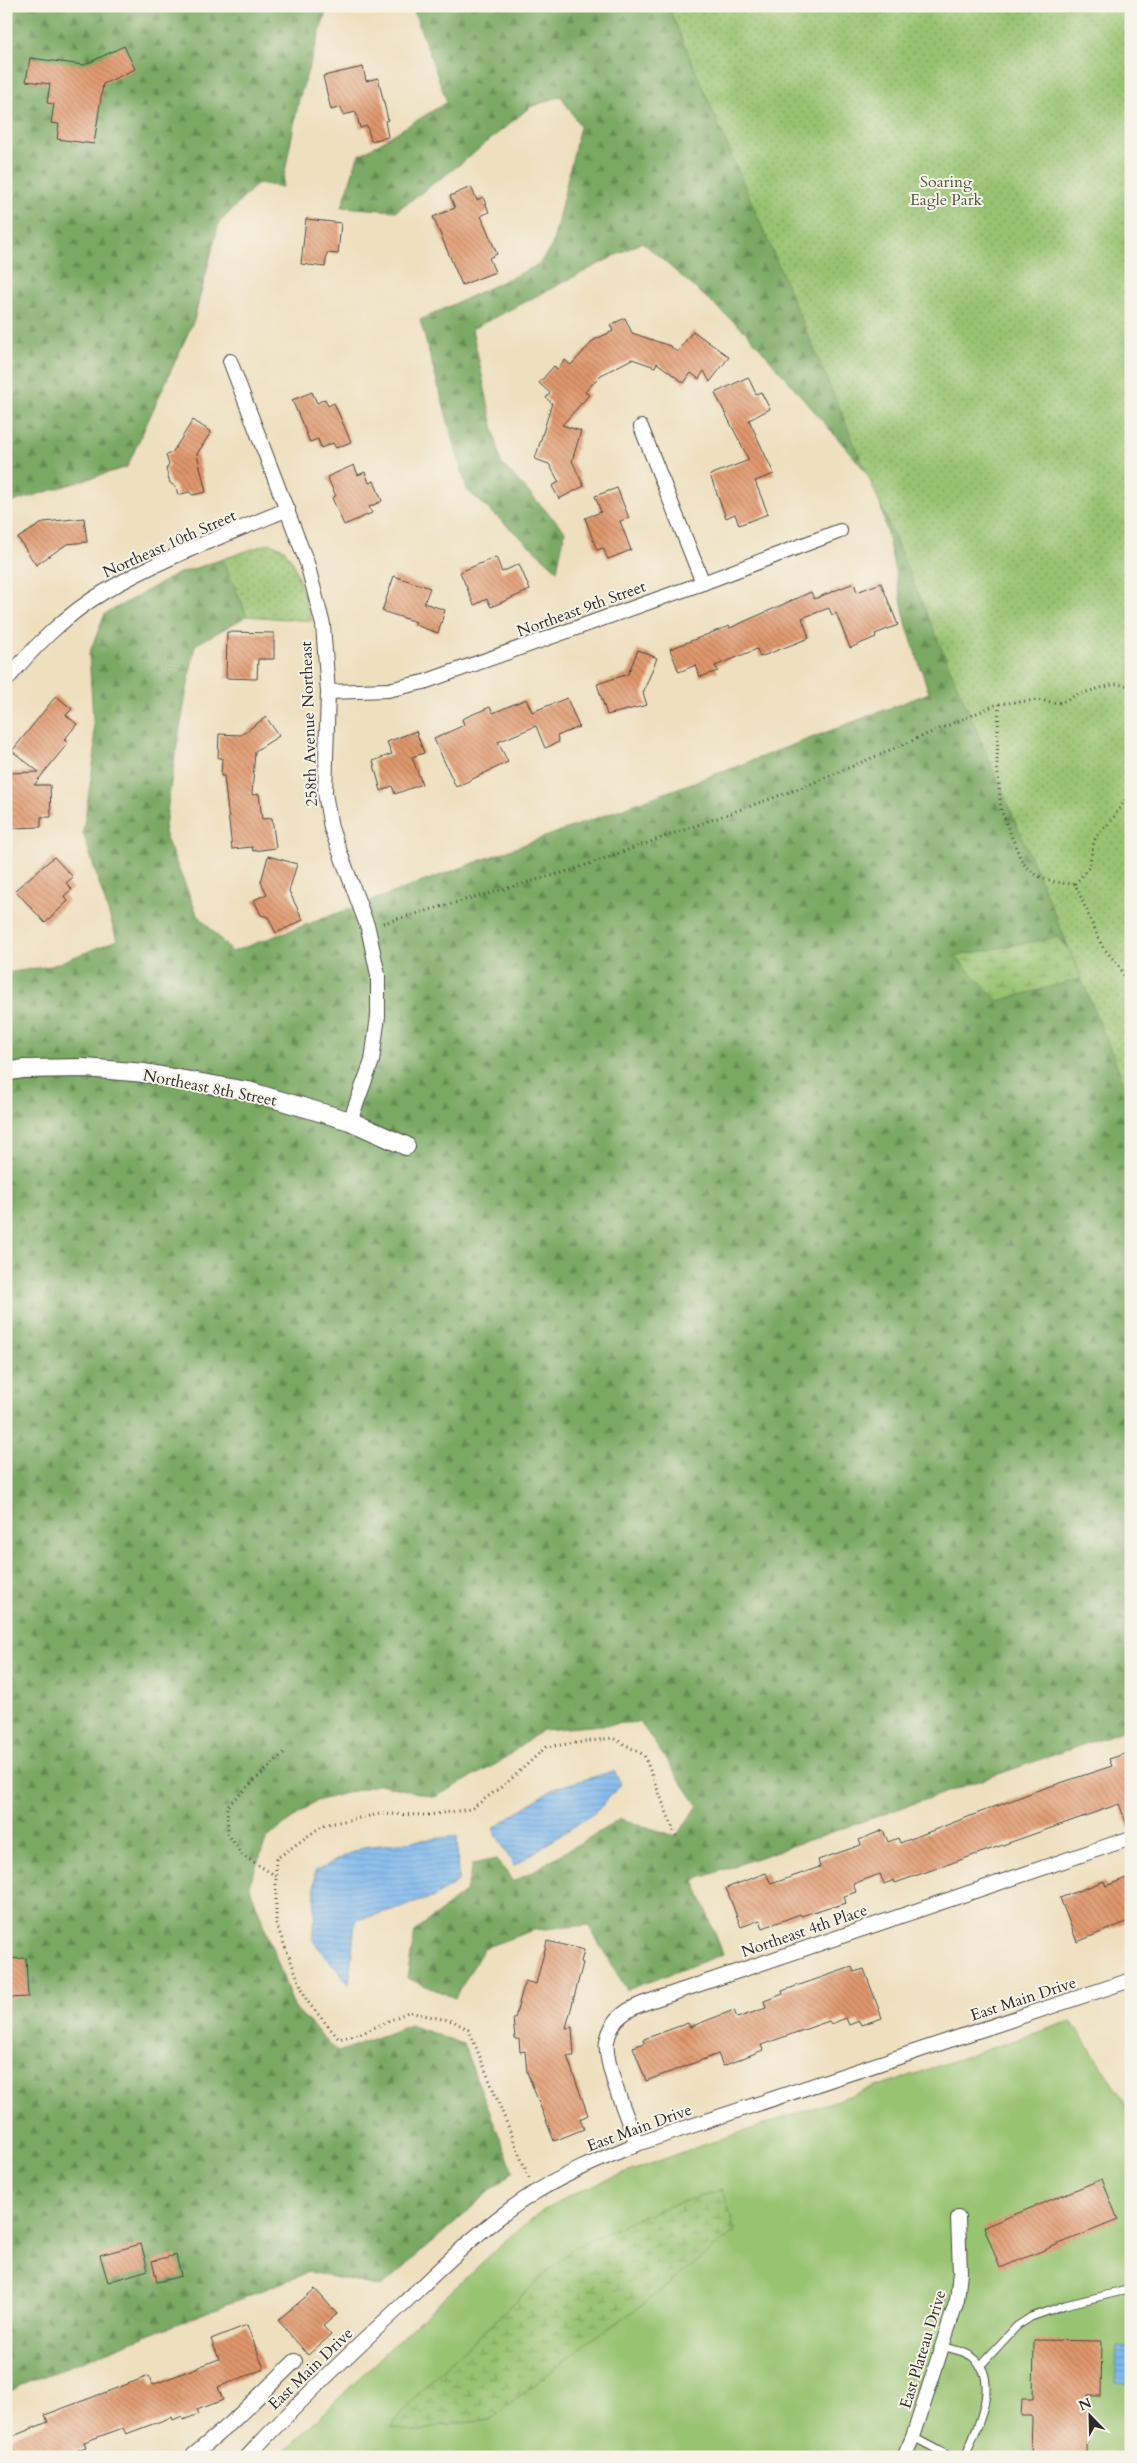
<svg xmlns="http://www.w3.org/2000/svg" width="1137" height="2463" viewBox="0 0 1137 2463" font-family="Cardo,serif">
	<defs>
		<pattern id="forest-firs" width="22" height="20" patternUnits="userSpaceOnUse" patternTransform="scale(1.25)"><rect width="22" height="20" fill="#7aa963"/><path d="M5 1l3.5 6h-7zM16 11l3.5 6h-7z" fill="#648a52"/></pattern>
		<pattern id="wetland-marsh" width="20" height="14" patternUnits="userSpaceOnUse" patternTransform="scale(1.25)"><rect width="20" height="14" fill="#98c371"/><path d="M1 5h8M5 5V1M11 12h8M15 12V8" fill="none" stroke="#7c9f5d"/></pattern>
		<pattern id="park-dots" width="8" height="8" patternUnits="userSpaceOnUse" patternTransform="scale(1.25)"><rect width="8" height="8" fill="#98c371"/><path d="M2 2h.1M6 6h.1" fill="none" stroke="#7c9f5d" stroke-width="1.8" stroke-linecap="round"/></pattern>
		<pattern id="water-rules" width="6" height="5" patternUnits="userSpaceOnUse" patternTransform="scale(1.25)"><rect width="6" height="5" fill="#7cb7ed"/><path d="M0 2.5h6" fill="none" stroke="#6695c0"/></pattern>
		<pattern id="building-back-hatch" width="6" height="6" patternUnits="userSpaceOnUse" patternTransform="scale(1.25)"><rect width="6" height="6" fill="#e0976c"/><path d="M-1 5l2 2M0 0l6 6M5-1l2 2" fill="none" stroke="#b67b59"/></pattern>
	</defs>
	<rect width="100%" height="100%" fill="#f7f3e8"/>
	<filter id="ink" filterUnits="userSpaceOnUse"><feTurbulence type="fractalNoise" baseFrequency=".02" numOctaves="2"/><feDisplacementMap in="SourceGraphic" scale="10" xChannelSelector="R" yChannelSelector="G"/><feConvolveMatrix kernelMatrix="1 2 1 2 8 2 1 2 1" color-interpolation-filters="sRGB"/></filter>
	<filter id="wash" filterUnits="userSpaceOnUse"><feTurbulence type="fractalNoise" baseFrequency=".0096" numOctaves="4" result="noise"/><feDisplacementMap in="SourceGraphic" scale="20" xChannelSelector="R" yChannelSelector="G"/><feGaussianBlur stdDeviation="1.12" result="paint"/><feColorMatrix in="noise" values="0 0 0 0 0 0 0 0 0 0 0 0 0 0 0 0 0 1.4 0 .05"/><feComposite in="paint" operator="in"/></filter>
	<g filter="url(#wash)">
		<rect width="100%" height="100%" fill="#eedfbe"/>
		<path fill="#98c371" stroke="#62774e" d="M1071,2021L1121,2095L1131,2116V2457H279L386,2352L515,2232L544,2210L571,2195L598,2183L689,2150Z"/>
		<g fill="url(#forest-firs)" stroke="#526a47">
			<path d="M6,6H328L299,99L282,187L258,183L219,223L194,320L127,467L6,504Z"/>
			<path d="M412,6H1131V1728L694,1880L723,1954L627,1990L588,1925L533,1930L484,1948L455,1998L407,1978L415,1931L466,1891L473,1864L496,1859L514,1882L621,1819L676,1836L698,1806L640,1722L542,1730L498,1763L435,1797L380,1784L316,1801L267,1838L249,1885L294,2007L338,2052L410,2025L463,2044L513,2171L381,2287L309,2272L21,2385L6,2394V973L51,966L117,940L83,832L95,751L89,654L105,614L177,574L223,559L247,616L195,645L174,762L164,833L197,914L232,952L735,767L929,693L907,627L876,483L748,334L642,242L472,329L501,463L565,531L557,570L467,490L420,320L538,265L552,246L580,126L561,96L530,107L459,165L396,211L342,207L358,156L447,102Z"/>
		</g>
		<g fill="url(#wetland-marsh)" stroke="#62774e">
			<path d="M1058,937L1090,976L998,1001L955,956Z"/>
			<path d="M723,2189L735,2231L644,2304L588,2342L490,2420L442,2425L418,2432L390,2427L425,2386L573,2248L654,2211Z"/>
		</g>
		<g fill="url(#park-dots)" stroke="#62774e">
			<path d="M668,6H1131V1100L1058,922Z"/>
			<path d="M270,543L284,549L293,562L312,621L247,616L223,559Z"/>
		</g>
		<g fill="url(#water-rules)" stroke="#54718c">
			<path d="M614,1771L621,1784L597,1811L514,1866L493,1829L552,1789Z"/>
			<path d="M457,1836L458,1881L434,1897L355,1921L349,1984L314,1942L315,1871L363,1847Z"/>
			<path d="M1117,2347H1131V2384L1115,2383Z"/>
		</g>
		<g id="blocks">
			<g fill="url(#building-back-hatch)">
				<path d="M124,46L135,69L103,84L94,144L57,139L59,124L51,123L54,104L47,103L50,84L26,81L30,58L84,65Z"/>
				<path d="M363,67L366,81L378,78L388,120L385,121L388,137L371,141L367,126L360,128L356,112L343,115L341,107L331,110L323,76Z"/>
				<path d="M471,187L477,200L483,197L489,212L481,216L497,254L489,258L495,272L462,285L433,217L455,208L450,196Z"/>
				<path d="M306,219L341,223L338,254L327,253L325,267L301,264Z"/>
				<path d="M625,318L632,333L670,346L677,352L693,331L729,357L710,382L704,371L699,379L691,373L684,383L657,363L655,367L632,359L601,375L585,392L589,395L562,425L581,431L572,461L584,486L559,499L552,486L559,482L549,464L535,459L552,403L546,398L550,393L539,383L554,366L557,369L565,360L571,365L594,340L613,331L610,325Z"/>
				<path d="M748,377L756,394L761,392L770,409L749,420L774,474L755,481L768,514L739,525L735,514L726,518L710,475L749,460L715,393Z"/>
				<path d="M312,392L317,403L325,399L328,406L334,403L351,442L336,448L333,443L321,448L318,439L310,442L292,400Z"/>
				<path d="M193,420L211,432L197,454L206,492L193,495L189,492L178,495L176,487L170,483L166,469L169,465L166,455L172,453Z"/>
				<path d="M354,465L358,475L365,472L369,483L374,481L382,501L369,507L372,513L344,525L332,498L336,496L327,477Z"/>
				<path d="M617,488L629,518L620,521L631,550L608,559L603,548L597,550L585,518L601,512L595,496Z"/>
				<path d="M84,518L87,542L67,544L36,565L18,538L44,522Z"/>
				<path d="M496,557L502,572L519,564L530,590L491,607L487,599L474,605L460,572Z"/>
				<path d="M394,576L430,588L424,603L445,610L438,633L415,625L416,622L382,611Z"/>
				<path d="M854,583L857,592L881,583L898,625L875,634L876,637L850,648L836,613L832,615L829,608L802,618L809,638L760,657L757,649L715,666L718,671L700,677L696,665L679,672L670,649L729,626L730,628L811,592L814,599Z"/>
				<path d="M227,632L274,633V659H258L257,679L226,678Z"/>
				<path d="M638,650L657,658L643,693L647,705L607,715L597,684L628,674Z"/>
				<path d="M56,696L72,709L66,715L77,724L64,740L68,743L34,785H50L51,817H41V827L11,828V802H6V773L39,772L12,751Z"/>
				<path d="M567,698L579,727L557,736L559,742L545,748L536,726L498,742L508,762L456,787L434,739L464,725L462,719L490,707L493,713L526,699L532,712Z"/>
				<path d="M266,717L279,736L255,751L252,795L259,794L262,819L272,818L276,848L253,851L252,847L232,849L224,776H221L222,758H218L219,734L241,735Z"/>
				<path d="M416,731L424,753L412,757L422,784L395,794L392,786L381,791L373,761L392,754L387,742Z"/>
				<path d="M268,856L297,864L289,891L303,920L276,933L268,917L261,915L254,900L267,894L261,882Z"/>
				<path d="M54,857L73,877L66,883L72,889L64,896L68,901L45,923L15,890Z"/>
				<path d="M1131,1752V1829L1129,1830L1119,1804L895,1883L894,1880L884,1884L880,1874L853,1884L856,1892L844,1896L846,1903L833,1907L832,1906L801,1916L800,1914L763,1928L760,1920L741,1927L726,1888L766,1873L771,1884L820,1867L818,1860L861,1845L859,1840L883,1830L888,1842L898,1838L900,1843L1036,1791L1112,1766L1109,1759Z"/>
				<path d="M1131,1876V1920L1077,1942L1060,1898L1104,1881L1106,1886Z"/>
				<path d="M547,1941L584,1950L581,1962L583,1963L566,2028L572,2027L574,2056H567L588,2115L580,2119L584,2129L554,2141L527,2072L525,2051L520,2052L519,2039H515L513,2018H515L525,1981L536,1984Z"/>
				<path d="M26,1958L28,1997L6,1998V1959Z"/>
				<path d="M852,1967L854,1972L864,1969L882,2018L861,2025L859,2021L849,2025L846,2018L831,2024L829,2021L761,2045L763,2050L723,2066L718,2054L646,2081L633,2047L645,2043L644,2039L688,2023L690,2027L734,2010L737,2018L766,2008L764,2001L783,1994L782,1991Z"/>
				<path d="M1102,2179L1118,2220L1000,2268L984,2227Z"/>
				<path d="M141,2244L148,2270L108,2282L100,2255Z"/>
				<path d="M176,2255L181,2276L157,2282L152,2261Z"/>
				<path d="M315,2289L337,2314L323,2326L331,2335L308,2355L278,2320Z"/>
				<path d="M247,2325L264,2369L218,2387L223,2400L197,2410L199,2414L183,2420L182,2416L173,2420L172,2417L126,2434L123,2428L84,2442L86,2447L60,2457H6V2439L48,2422L45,2415L149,2376L152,2385L219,2359L211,2339Z"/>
				<path d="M1034,2340L1102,2341L1101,2396H1088L1087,2457H1031L1032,2416H1021L1022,2399H1033Z"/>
			</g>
		</g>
	</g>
	<g filter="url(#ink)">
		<use href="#blocks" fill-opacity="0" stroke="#484641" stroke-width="1"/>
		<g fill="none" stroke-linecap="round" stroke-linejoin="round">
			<defs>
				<g id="service">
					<path d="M942,2346C951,2349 964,2351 971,2356C1003,2377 976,2431 965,2457"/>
					<path d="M980,2366L1017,2326L1031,2317L1065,2305L1131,2289"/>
					<path d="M913,2437L951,2457"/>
				</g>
				<g id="minor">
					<path d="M230,361L307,563L323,625L328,692L325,793L331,828L368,928L378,975V1016L372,1061L350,1121"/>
					<path d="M641,427L703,583"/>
					<path d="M6,681C32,648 68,613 104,592C161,558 227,535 288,509"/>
					<path d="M328,692L388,690L424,682L703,583L840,531"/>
					<path d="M637,2144C629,2122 603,2062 607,2041C609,2032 614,2021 622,2015C631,2007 642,2004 653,2000L1131,1838"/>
					<path d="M191,2457L231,2423L295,2361"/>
					<path d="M247,2457C297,2403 350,2353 404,2303C445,2264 486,2223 534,2193C567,2173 601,2159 637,2144L1131,1980"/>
					<path d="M904,2457L913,2437L957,2300L960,2272L958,2218"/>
				</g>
				<path id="tertiary" d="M6,1072L23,1069L85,1068L145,1073L248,1091L350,1121L406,1146"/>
			</defs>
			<use href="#service" stroke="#484641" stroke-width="9"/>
			<use href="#minor" stroke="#484641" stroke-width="16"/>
			<use href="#tertiary" stroke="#484641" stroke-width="20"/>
			<g stroke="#484641" stroke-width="3" stroke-dasharray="1 4" stroke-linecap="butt">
				<path d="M999,704L997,762L1001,810L1021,860C1035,879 1052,883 1075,884L1102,946L1120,967L1131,989"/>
				<path d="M1075,884L1089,867L1094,841L1099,832L1109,824L1131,792"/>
				<path d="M383,923L572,870L806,786L998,704L1037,700L1060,703L1076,695L1115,684L1131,686"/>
				<path d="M276,1876L242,1855L228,1834L227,1806L284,1753"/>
				<path d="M529,2178L469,2030L453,2021L408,2012L365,2032L339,2039L307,2001L276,1924V1859L323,1825L380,1814L429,1815L471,1809L508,1782L546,1747L613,1738L644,1755L676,1836"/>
			</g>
			<use href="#service" stroke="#fff" stroke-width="7"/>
			<use href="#minor" stroke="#fff" stroke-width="14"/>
			<use href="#tertiary" stroke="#fff" stroke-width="18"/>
		</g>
	</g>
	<g text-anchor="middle" stroke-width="4" stroke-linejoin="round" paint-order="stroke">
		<g font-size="16" fill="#4c5940" stroke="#f7f3e8">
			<text x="946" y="187">Soaring<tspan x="946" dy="18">Eagle Park</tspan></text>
		</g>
		<g font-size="16" fill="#2b2b2b" stroke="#f7f3e8">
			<text transform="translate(169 543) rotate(-24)" y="6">Northeast 10th Street</text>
			<text transform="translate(581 608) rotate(-20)" y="6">Northeast 9th Street</text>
			<text transform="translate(308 724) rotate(-92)" y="6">258th Avenue Northeast</text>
			<text transform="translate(210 1087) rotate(11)" y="6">Northeast 8th Street</text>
			<text transform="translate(804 1930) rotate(-19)" y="6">Northeast 4th Place</text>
			<text transform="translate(1023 1998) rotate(-18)" y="6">East Main Drive</text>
			<text transform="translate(639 2127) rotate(-20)" y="6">East Main Drive</text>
			<text transform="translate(922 2349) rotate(-73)" y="6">East Plateau Drive</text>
			<text transform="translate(310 2368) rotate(-44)" y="6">East Main Drive</text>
		</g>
	</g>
	<rect width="1137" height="2463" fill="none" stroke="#f7f3e8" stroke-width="25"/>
	<g transform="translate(1090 2416) rotate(337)" stroke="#f7f3e8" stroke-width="4" paint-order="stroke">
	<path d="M0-4L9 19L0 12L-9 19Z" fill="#2b2b2b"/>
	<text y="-8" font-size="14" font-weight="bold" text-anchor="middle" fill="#2b2b2b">N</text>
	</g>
</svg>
